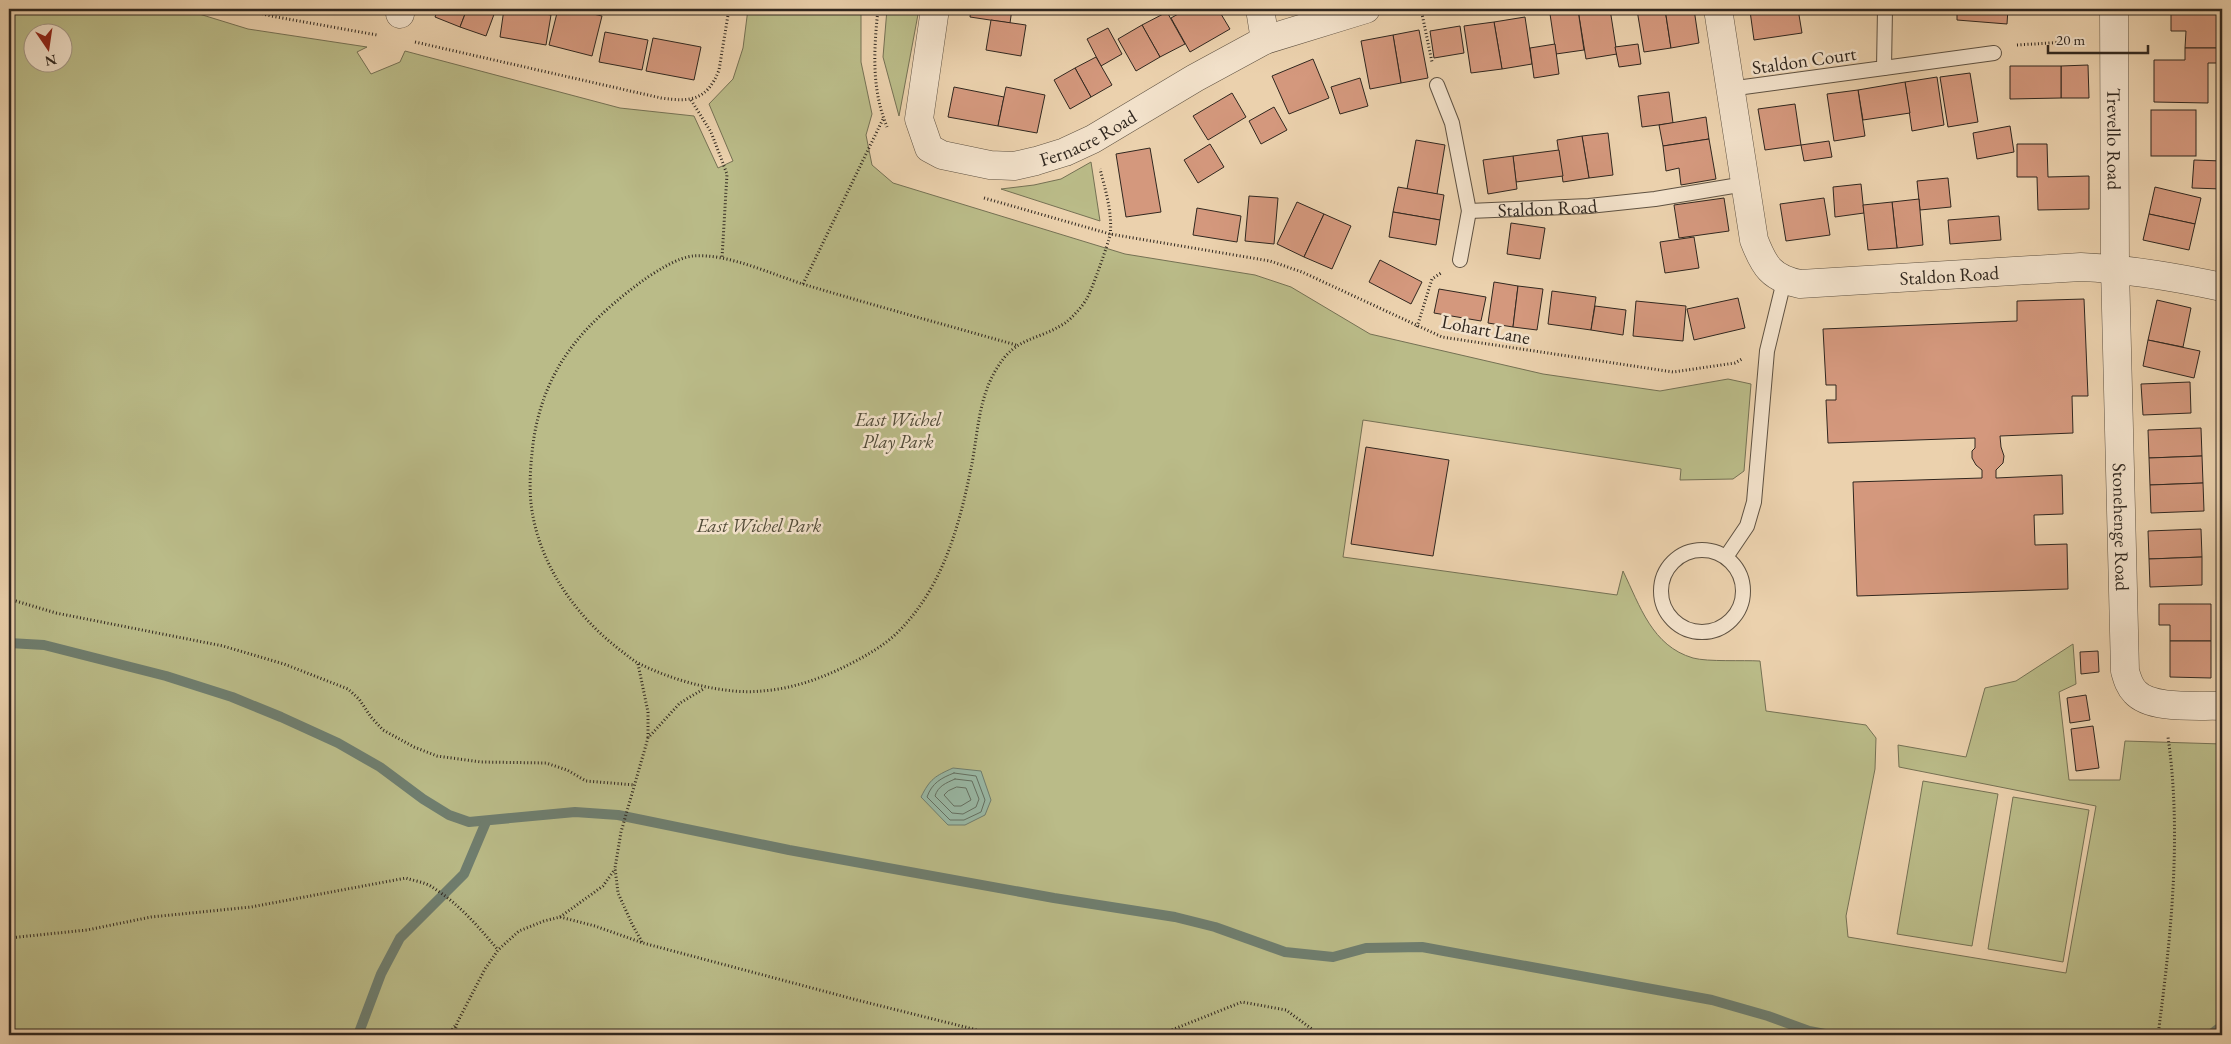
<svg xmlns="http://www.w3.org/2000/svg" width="2231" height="1044" viewBox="0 0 2231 1044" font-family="'EB Garamond',serif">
	<rect width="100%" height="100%" fill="#ebd1ad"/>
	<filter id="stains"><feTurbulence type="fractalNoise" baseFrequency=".004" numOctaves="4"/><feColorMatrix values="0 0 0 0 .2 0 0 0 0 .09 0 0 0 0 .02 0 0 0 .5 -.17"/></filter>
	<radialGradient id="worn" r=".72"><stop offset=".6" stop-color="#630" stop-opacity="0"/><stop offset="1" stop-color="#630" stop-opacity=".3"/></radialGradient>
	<g fill="#babb88" stroke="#757154" fill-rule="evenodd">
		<path d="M9,9H183L248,29L367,47L357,52L371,74L400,62L405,51L620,108L694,116L718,168L733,161L709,104L733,79L743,48L748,9H861V62L872,114L866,135L872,165L893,183L1125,254L1255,275L1291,287L1370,334L1543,374L1660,391L1728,379L1751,384L1744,471L1733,479L1680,480L1681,469L1363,420L1343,557L1617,595L1623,571C1640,606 1652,646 1693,658C1708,662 1743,660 1760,661L1766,711L1866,725L1876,738L1875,769L1846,916L1848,937L2066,973L2096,806L1899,767L1898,745L1966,757L1985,688L2016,681L2073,644L2076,684L2059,692L2069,780H2120L2125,741L2222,744V1035H9ZM32,32H62V62H32Z"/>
		<path d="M887,9H919L899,116L883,57Z"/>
		<path d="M1091,162L1100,221L1001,189L1034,185L1061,179Z"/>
		<path d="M1923,781L1998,794L1972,946L1897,934Z"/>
		<path d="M2013,797L2089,810L2063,962L1988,949Z"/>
	</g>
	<path fill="#99b8a5" stroke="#6f7e6f" d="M953,768L981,771L991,800L985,815L965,825H948L921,797C930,779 935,776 953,768Z"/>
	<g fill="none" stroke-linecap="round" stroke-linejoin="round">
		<g stroke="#647062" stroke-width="1">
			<path d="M954,773L976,776L985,800L981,812L964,820H950L927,797C932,783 941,778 954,773Z"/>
			<path d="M955,779L972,781L979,799L976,807L963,814L952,813L935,796C938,786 946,783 955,779Z"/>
			<path d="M957,787L966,788L971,800L961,806H954L944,795L948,791Z"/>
		</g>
		<g stroke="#6f7e6f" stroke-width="10">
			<path d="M9,643L44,645L166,676L232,697L281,717L338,743L380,767L423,799L449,815L469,822L575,812L618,815L789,850L1054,898L1175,917L1215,927L1285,952L1333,957L1366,948L1422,947L1712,1000L1768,1016L1809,1031L1830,1035"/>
			<path d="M358,1035L381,974L400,938L464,874L486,822"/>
			<path d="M2210,1035L2222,1026"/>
		</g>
	</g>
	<g fill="#d4987d" stroke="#30271f">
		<path d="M438,9H467L460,27L435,17Z"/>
		<path d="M467,9H496L486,36L460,27Z"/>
		<path d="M504,9H517L551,15L546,45L500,37Z"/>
		<path d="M558,9H571L602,16L592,56L549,45Z"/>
		<path d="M971,9H1012L1010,23L970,17Z"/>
		<path d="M1187,9H1218L1230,29L1190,52L1171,18Z"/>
		<path d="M1584,9H1610L1617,54L1586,59L1578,10Z"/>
		<path d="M1648,9H1665L1671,48L1644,52L1637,10Z"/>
		<path d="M1665,9H1694L1699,43L1671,48Z"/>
		<path d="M1767,9H1798L1802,33L1754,40L1750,11Z"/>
		<path d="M1957,9H2008L2007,24L1957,20Z"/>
		<path d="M2171,9H2219L2220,48H2185L2186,31H2171Z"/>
		<path d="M1578,10L1584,50L1556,54L1550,14Z"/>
		<path d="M1167,12L1185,44L1160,57L1142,25Z"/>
		<path d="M1525,17L1532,64L1502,69L1494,22Z"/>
		<path d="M991,20L1026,25L1021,56L986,50Z"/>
		<path d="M1494,22L1502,69L1471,73L1464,26Z"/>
		<path d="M1142,25L1160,57L1136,71L1118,39Z"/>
		<path d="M1460,26L1464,53L1434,58L1430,31Z"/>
		<path d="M1108,28L1122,54L1101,66L1087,39Z"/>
		<path d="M1419,30L1428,78L1401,83L1393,35Z"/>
		<path d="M605,32L648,40L642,70L599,62Z"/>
		<path d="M1393,35L1401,83L1370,89L1361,41Z"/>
		<path d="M653,38L701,47L694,80L646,71Z"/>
		<path d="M1555,44L1559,74L1534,78L1530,48Z"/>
		<path d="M1638,44L1641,64L1619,67L1615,47Z"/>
		<path d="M2185,48H2220L2219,63H2208V103L2154,102V60H2185Z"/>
		<path d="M1096,57L1112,85L1091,97L1075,68Z"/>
		<path d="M1313,59L1329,98L1289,114L1272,76Z"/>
		<path d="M2088,65L2089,98H2061V66Z"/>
		<path d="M2010,66H2061V98L2010,99Z"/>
		<path d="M1075,68L1091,97L1070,109L1054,80Z"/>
		<path d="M1970,73L1978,122L1948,127L1940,77Z"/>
		<path d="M1937,77L1944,125L1912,131L1905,82Z"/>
		<path d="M1360,78L1368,106L1340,114L1331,87Z"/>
		<path d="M1905,82L1910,113L1863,120L1858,90Z"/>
		<path d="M954,87L1004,97L998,126L948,117Z"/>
		<path d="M1006,87L1045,95L1037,133L998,126Z"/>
		<path d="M1858,90L1865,136L1834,141L1827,94Z"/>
		<path d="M1669,92L1673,123L1642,127L1638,96Z"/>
		<path d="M1232,93L1246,117L1208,140L1193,116Z"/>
		<path d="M1795,104L1801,145L1765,150L1758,109Z"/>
		<path d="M1274,107L1287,130L1261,144L1249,121Z"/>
		<rect x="2151" y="110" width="45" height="46"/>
		<path d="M1706,117L1709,139L1663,146L1659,125Z"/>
		<path d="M2010,126L2014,152L1977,159L1973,133Z"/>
		<path d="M1608,133L1613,175L1589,178L1582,136Z"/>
		<path d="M1582,136L1589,178L1563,182L1557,140Z"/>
		<path d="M1709,139L1716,179L1681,185L1679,168L1666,171L1663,146Z"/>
		<path d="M1416,140L1445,145L1437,194L1407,189Z"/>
		<path d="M1829,141L1832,157L1804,161L1801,145Z"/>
		<path d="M1210,144L1224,167L1198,183L1184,160Z"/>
		<path d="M2017,144H2047L2048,177L2089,176V209L2038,210L2037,177H2017Z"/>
		<path d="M1150,148L1161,212L1126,217L1116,154Z"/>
		<path d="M1559,150L1563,176L1516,182L1513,156Z"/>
		<path d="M1513,156L1517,189L1488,194L1483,160Z"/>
		<path d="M2194,160L2222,161V189L2192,188Z"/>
		<path d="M1948,178L1951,207L1920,210L1917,181Z"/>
		<path d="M1861,184L1864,213L1835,217L1833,187Z"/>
		<path d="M1398,187L1444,195L1440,220L1393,212Z"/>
		<path d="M2155,187L2201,198L2195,224L2149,214Z"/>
		<path d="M1249,196L1278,198L1274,244L1245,241Z"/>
		<path d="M1724,198L1729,231L1679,238L1674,205Z"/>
		<path d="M1824,198L1830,235L1786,241L1780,204Z"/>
		<path d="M1919,199L1923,245L1897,248L1892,202Z"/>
		<path d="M1297,202L1324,214L1304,257L1277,244Z"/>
		<path d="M1892,202L1897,248L1868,250L1863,205Z"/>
		<path d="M1197,208L1241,216L1237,242L1193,235Z"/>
		<path d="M1393,212L1440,220L1436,245L1389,237Z"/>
		<path d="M1324,214L1351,226L1332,269L1304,257Z"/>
		<path d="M2149,214L2195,224L2189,250L2143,240Z"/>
		<path d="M1999,216L2001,240L1950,244L1948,220Z"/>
		<path d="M1511,223L1545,228L1540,259L1507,254Z"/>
		<path d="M1694,237L1699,268L1665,273L1660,242Z"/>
		<path d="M1380,260L1422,282L1411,304L1369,282Z"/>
		<path d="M1494,282L1518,286L1513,327L1488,323Z"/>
		<path d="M1518,286L1543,289L1537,330L1513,327Z"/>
		<path d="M1439,289L1486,297L1481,321L1434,313Z"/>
		<path d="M1552,291L1596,297L1591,330L1548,324Z"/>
		<path d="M1738,298L1745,328L1694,340L1687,309Z"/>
		<path d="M2084,299L2088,396H2072L2073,433L2000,436L2001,447L2004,456L2003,463L1996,470V478L2062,475L2063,514L2034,515L2035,545L2067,544L2068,589L1857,596L1853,482L1982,478V470L1976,465L1972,458V451L1975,448V438L1828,443L1826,400H1836V385H1826L1823,329L2017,321V301Z"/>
		<path d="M2157,300L2191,308L2183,347L2148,340Z"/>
		<path d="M1636,301L1686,306L1683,341L1633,336Z"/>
		<path d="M1595,306L1626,310L1623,335L1591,330Z"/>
		<path d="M2148,340L2200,351L2194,378L2143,366Z"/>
		<path d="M2190,382L2191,413L2143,415L2141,384Z"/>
		<path d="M2201,428L2202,456L2149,458L2148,430Z"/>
		<path d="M1366,447L1449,460L1433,556L1351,544Z"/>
		<path d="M2202,456L2203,483L2150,485L2149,458Z"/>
		<path d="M2203,483L2204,511L2151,513L2150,485Z"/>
		<path d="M2201,529L2202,557L2149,559L2148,531Z"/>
		<path d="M2202,557V585L2150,587L2149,559Z"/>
		<path d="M2159,604H2211V641H2170V625H2159Z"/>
		<path d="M2170,641H2211V678L2170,677Z"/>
		<path d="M2098,651L2099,672L2081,674L2080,652Z"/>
		<path d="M2086,695L2090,720L2070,723L2067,698Z"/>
		<path d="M2093,726L2099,768L2076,771L2071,729Z"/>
	</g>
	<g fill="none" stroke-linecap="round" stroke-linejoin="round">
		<defs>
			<g id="service">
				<path d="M1884,68L1994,53"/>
				<path id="s1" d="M1437,85L1452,123L1469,211L1589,206L1655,199L1745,184"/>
				<path d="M1729,89L1884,68L1885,9"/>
				<path d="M1460,260L1469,211"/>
				<circle cx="1702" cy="591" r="41"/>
				<path d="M1726,557L1747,526L1754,502L1767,351L1784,281"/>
			</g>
			<g id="minor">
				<path id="s2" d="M935,9L919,119L929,148L942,155L990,165L1014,166L1036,161L1065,152L1093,139L1195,78L1265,40L1366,9"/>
				<path d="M1260,9L1265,40"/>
				<path id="s3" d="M1718,9L1754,240C1764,266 1771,278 1800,284L2081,267C2129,269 2175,277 2222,287"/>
				<path id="s4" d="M2114,9L2115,268L2125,671C2127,678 2129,686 2135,692C2151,710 2199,705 2222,706"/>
				<path d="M400,14L401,9"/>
			</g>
		</defs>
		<use href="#service" stroke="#5f5242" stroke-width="16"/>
		<use href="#minor" stroke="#5f5242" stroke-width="29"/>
		<g stroke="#30271f" stroke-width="3" stroke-dasharray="1 2.5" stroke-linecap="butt">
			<path d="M245,9L271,16L377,35"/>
			<path d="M878,9C874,49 871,88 887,127"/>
			<path d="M1421,9L1432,62"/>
			<path d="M415,42L661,98C690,102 707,101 719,70L729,9"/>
			<path d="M2017,45L2083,41"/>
			<path d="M691,100L711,132L727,174L722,258"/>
			<path d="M984,198L1110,234L1270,261L1302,272L1442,337L1673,372L1735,363L1742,359"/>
			<path d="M803,284L883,119"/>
			<path d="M1417,327L1432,279L1441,273"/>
			<path d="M1016,345C946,325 876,306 806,285C773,275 728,253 693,256C662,259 599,313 579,338C551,371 536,410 532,453C530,472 529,492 532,511C541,567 576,616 620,650C627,655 633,661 640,664C674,681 725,695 762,691C790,689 817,680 842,668C862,658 883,647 898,632C941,589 958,531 970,473C978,438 977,400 997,368C1016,336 1038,341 1065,323C1072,318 1083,306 1087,298C1092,290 1108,244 1110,235C1113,215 1105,188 1100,169"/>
			<path d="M9,599L56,613L223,646L284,664L348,689L359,699L371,717L383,730L414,747L437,756L481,762L546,763L567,770L586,781L635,785"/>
			<path d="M638,664L648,712V738"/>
			<path d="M560,917L603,886L615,869"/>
			<path d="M9,938L87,930L151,917L251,907L406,878C414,881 425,882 432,887C458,903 478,926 498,950"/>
			<path d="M642,942L632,924L618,893L615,868L621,832L648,738L680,703L705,688"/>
			<path d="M448,1035L455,1026"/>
			<path d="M454,1035L457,1023L485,969L498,950L519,931L544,921L560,917L595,926L643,943L857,1000L997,1035"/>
			<path d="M1159,1035L1242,1002L1286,1010L1320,1035"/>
			<path d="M2158,1035C2171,936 2182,836 2168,737"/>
		</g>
		<use href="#service" stroke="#f2e1ca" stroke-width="14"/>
		<use href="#minor" stroke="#f2e1ca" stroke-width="28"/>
	</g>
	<g text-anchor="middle" stroke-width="5" stroke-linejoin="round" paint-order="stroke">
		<g font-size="19" fill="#30271f" stroke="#f2e1ca">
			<text transform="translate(1804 60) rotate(-8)" y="7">Staldon Court</text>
			<text dy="7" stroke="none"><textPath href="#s2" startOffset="309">Fernacre Road</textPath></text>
			<text dy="7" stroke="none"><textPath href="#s4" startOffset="130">Trevello Road</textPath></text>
			<text dy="7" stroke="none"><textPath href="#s1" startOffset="209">Staldon Road</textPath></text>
			<text dy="7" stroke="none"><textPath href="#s3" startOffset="451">Staldon Road</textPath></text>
			<text transform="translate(1486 329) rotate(11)" y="7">Lohart Lane</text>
			<text dy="7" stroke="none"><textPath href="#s4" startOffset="518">Stonehenge Road</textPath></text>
		</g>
		<g font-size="19" font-style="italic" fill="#524c39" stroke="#f2e1ca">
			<text x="898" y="426">East Wichel<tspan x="898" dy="22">Play Park</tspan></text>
			<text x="759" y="532">East Wichel Park</text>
		</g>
	</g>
	<rect width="2231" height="1044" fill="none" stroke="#ebd1ad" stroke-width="30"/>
	<rect x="10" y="10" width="2211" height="1024" fill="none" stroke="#30271f" stroke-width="2.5"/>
	<rect x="15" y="15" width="2201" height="1014" fill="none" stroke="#30271f"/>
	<g transform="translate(48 48) rotate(167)"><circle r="24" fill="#f2e1ca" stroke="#a49786"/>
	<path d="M0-4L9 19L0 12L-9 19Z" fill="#8f2418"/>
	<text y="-8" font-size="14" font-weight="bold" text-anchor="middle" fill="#30271f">N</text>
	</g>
	<path d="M2048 45v8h100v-8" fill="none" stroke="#30271f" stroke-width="2.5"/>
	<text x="2056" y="45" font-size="15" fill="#30271f" stroke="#f2e1ca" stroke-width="4" paint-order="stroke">20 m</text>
	<rect width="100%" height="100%" filter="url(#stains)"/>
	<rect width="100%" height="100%" fill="url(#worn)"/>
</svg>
